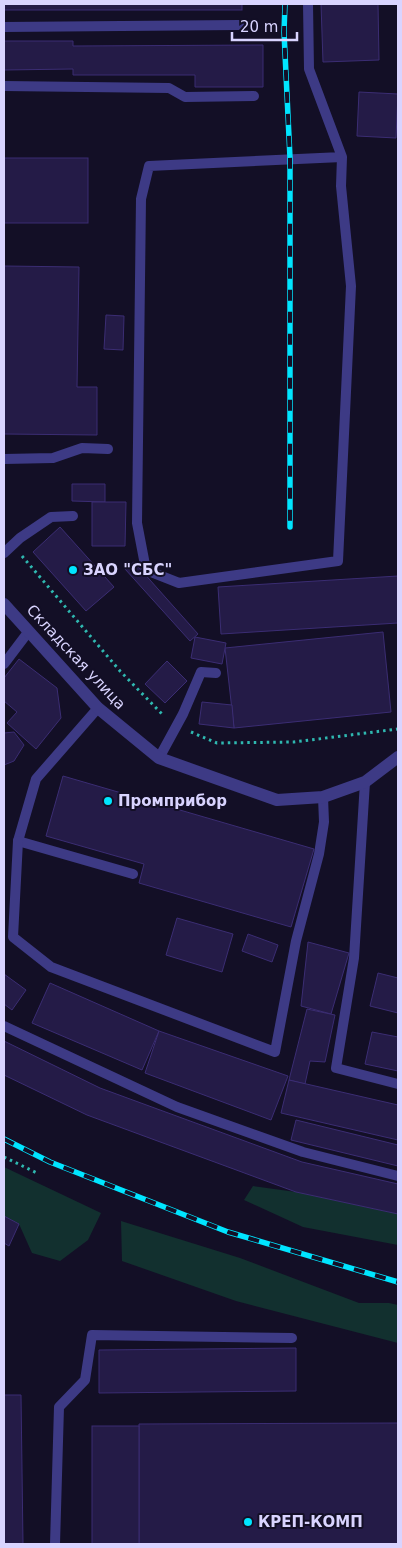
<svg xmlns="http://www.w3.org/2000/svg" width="402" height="1548" viewBox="0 0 402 1548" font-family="'DejaVu Sans',sans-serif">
	<rect width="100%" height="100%" fill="#130f26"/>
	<g fill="#12302f">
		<path d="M4,1167L101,1213L88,1240L60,1261L32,1253L19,1224L4,1216Z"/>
		<path d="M253,1186L296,1192L398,1214V1245L303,1227L244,1200Z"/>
		<path d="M121,1221L240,1258L359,1303H389L398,1305V1343L236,1301L122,1261Z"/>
	</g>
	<g fill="#241b47" stroke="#3b2d73">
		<rect x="4" y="4" width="238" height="6"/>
		<path d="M321,4H378L379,60L323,62Z"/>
		<path d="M4,41H73V46L263,45V87H195V75H73V69L4,70Z"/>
		<path d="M359,92L398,94L396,138L357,136Z"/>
		<rect x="4" y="158" width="84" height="65"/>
		<path d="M4,266L79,267L77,387H97V435L4,434Z"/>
		<path d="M106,315L124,316L123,350L104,349Z"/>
		<path d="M72,484H105V502L72,501Z"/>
		<path d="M92,502H126L125,546H92Z"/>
		<path d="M60,527L114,587L86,611L33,552Z"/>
		<path d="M134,562L198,634L190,641L125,569Z"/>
		<path d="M398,576V623L221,634L218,587Z"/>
		<path d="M383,632L391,712L234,728L225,648Z"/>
		<path d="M195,637L226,643L222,664L191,658Z"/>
		<path d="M19,659L57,688L61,718L36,749L7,723L17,712L4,701V678Z"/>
		<path d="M167,661L187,681L165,703L145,684Z"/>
		<path d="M202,702L232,705L234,728L199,724Z"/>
		<path d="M14,732L24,745L14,761L4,765V733Z"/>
		<path d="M63,776L314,849L291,927L139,883L144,864L46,836Z"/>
		<path d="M177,918L233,934L222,972L166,955Z"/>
		<path d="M248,934L278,945L272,962L242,951Z"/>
		<path d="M308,942L349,953L331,1014L301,1006Z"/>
		<path d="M378,973L398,978V1013L370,1006Z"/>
		<path d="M4,974L26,990L12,1010L4,1004Z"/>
		<path d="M50,983L159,1031L142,1070L32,1023Z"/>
		<path d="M307,1009L335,1015L325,1062L310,1061L305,1084L289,1080Z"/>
		<path d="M159,1031L288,1076L271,1120L145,1073Z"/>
		<path d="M372,1032L398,1037V1071L365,1064Z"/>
		<path d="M4,1041L100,1088L302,1162L398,1184V1214L296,1192L87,1115L4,1075Z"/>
		<path d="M289,1080L398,1105V1140L281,1113Z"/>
		<path d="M296,1120L398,1145V1166L291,1140Z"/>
		<path d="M4,1216L19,1224L9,1246L4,1243Z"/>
		<path d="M296,1348V1391L99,1393V1350Z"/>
		<path d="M4,1395H21L23,1544H4Z"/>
		<path d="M398,1423V1544H139V1424Z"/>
		<rect x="92" y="1426" width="47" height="118"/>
	</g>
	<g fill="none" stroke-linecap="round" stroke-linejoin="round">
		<g stroke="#2fb8b0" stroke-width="3" stroke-dasharray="2.5 4" stroke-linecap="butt">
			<path d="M22,556L120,671L164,716"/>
			<path d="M191,732L217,743L294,742L398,729"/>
			<path d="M4,1157L39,1174"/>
		</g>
		<g stroke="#3d3a85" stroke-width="10">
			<path d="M308,4L309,69L342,157L341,186L351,286L338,561L179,583L146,570L137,523L141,199L149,166L342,157"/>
			<path d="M4,27L239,25"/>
			<path d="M4,86L169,88L185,97L254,96"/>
			<path d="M4,459L53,458L82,448L108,449"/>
			<path d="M4,553L20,538L51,517L73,516"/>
			<path d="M4,664L29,631"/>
			<path d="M98,708L36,779L18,841L133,874"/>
			<path d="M159,758L183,714L201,672L216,673"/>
			<path d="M365,782L354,958L336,1068L398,1084"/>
			<path d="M18,841L13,937L51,967L275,1052L296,941L319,854L324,822L323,797"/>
			<path d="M4,1026L177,1107L303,1152L398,1176"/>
			<path d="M55,1544L59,1407L85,1380L92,1335L292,1338"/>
		</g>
		<path stroke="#3d3a85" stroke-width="12" d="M4,604L98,708L159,758L277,800L323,797L365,782L398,757"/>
		<defs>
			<g id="rail">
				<path d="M285,4L284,32L290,158V527"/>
				<path d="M4,1139L50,1162L228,1232L398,1282"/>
			</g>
		</defs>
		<use href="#rail" stroke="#00e5ff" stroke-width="5.5"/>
		<use href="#rail" stroke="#130f26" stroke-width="4" stroke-dasharray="11" stroke-linecap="butt"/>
	</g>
	<g fill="#00e5ff" stroke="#130f26" stroke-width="2">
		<circle cx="73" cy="570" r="5"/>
		<circle cx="108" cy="801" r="5"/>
		<circle cx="248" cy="1522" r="5"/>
	</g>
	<g text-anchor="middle" stroke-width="4" stroke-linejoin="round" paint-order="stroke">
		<g font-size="15" font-weight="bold" fill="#d9d4ff" stroke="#130f26" text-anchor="start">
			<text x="83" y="575">ЗАО "СБС"</text>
			<text x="118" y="806">Промприбор</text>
			<text x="258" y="1527">КРЕП-КОМП</text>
		</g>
		<g font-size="15" fill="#d9d4ff" stroke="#130f26">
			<text transform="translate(76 657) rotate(47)" y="5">Складская улица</text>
		</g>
	</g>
	<rect width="402" height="1548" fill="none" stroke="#d9d4ff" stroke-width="10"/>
	<path d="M232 32v8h65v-8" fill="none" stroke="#d9d4ff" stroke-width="2.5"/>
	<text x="240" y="32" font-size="15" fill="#d9d4ff" stroke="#130f26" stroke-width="4" paint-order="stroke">20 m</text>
</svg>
